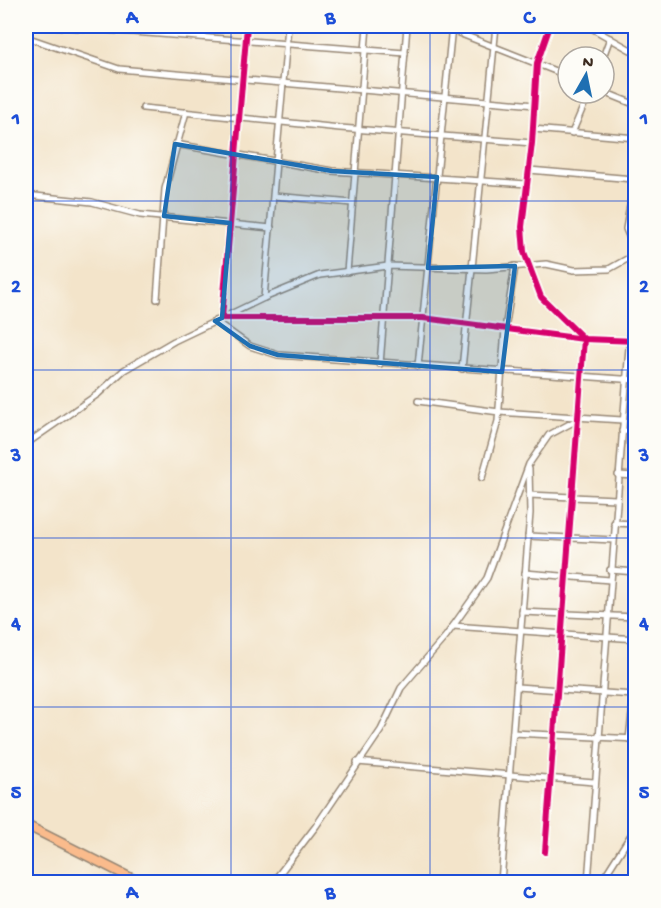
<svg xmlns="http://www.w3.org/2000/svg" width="661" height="908" viewBox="0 0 661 908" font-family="'Gochi Hand',sans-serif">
	<rect width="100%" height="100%" fill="#fdfcf7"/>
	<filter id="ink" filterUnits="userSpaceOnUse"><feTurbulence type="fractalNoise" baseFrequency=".0167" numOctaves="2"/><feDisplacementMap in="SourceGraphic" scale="12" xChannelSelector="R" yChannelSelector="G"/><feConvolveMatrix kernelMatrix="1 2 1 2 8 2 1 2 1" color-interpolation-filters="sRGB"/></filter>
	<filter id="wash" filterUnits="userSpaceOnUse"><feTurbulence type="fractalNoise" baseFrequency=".008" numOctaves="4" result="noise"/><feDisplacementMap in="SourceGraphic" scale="24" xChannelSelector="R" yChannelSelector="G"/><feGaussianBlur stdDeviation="1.35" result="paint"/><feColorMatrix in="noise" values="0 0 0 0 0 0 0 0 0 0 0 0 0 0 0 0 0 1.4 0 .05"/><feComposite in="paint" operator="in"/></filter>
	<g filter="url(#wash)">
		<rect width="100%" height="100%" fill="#f3e4ca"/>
	</g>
	<g filter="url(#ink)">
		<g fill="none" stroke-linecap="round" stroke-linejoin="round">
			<defs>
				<g id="minor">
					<path d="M55,26L405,53"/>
					<path d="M247,26L222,318H423L584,339L636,341"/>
					<path d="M441,26L568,76"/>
					<path d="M588,26L636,53"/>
					<path d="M26,37L119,69L535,105"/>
					<path d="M603,57L610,38"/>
					<path d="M604,92L636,105"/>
					<path d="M143,108L340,128L532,143"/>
					<path d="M533,129L636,138"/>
					<path d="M572,133L589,93"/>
					<path d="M175,144L332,171L527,184"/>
					<path d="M529,170L633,179"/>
					<path d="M636,170L626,229L636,253"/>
					<path d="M26,195L92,202L140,215L271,228"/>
					<path d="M274,196L352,203"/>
					<path d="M347,272L367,26"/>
					<path d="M264,298L288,26"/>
					<path d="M157,299L165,189L186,112"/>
					<path d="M215,321L250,346L278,355L636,380"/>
					<path d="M380,364L407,26"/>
					<path d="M418,366L452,26"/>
					<path d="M462,369L496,26"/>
					<path d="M418,401L499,412L622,420"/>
					<path d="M622,431L636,432"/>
					<path d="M26,444L98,394L124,370L174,341L264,298L320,275L388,266L486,269L546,264L574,270L609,269L636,254"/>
					<path d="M618,475L636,476"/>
					<path d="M482,478L498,421L505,329L515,266"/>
					<path d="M529,495L616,499"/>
					<path d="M614,523L636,524"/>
					<path d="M528,536L613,540"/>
					<path d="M610,570L636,572"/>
					<path d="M525,573L610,580"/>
					<path d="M522,612L636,617"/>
					<path d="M453,626L636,639"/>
					<path d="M517,687L634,695"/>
					<path d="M513,733L636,739"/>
					<path d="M629,739L636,680"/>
					<path d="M357,762L594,782"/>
					<path d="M545,852L584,339L541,297L524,252L522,227L532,143L537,63L550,26"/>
					<path d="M273,882L316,826L381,730L401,688L446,636L487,578L529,464L549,435L577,420"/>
					<path d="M501,882L530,513L529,469"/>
					<path d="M588,882L636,256"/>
					<path d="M601,882L636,827"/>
				</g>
				<path id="highway" d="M26,825L139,882"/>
			</defs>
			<use href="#minor" stroke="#978774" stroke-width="8"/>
			<use href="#highway" stroke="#978774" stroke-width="11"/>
			<use href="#minor" stroke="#fff" stroke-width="5"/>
			<use href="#highway" stroke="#fabb8c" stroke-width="8"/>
			<defs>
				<g id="cycleway">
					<path d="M247,26L222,318H423L584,339L636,341"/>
					<path d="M545,852L584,339L541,297L524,252L522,227L532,143L537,63L550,26"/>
				</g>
			</defs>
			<use href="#cycleway" stroke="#fdfcf7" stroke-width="10"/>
			<use href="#cycleway" stroke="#d6006c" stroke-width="6"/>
		</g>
	</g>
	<path fill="#1f6fb2" fill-opacity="0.2" stroke="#1f6fb2" stroke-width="4.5" stroke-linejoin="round" d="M175,144L332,171L437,177L428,268L515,266L502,372L278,355L250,346L215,321L222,318L230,223L164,216Z"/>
	<path fill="none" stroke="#1d4ed8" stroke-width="1.5" stroke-opacity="0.55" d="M231,26V882M430,26V882M26,201H636M26,370H636M26,538H636M26,707H636"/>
	<rect width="661" height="908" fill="none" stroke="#fdfcf7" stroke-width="66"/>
	<g transform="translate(586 75) rotate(9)"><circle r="28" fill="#fdfcf7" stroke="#afa8a0" stroke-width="1.5"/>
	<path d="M0-4.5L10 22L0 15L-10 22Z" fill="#1f6fb2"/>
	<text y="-9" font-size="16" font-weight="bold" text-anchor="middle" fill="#3b2a1e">N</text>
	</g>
	<rect x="33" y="33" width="595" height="842" fill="none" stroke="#1d4ed8" stroke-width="2"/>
	<g font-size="20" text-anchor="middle" font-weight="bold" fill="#1d4ed8">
		<text x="132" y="23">A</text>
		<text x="330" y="23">B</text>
		<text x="529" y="23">C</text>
		<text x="16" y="124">1</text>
		<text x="644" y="124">1</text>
		<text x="16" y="292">2</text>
		<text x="644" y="292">2</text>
		<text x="16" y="461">3</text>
		<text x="644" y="461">3</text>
		<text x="16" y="629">4</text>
		<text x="644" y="629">4</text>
		<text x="16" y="798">5</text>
		<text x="644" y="798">5</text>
		<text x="132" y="898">A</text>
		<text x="330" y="898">B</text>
		<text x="529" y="898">C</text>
	</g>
</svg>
